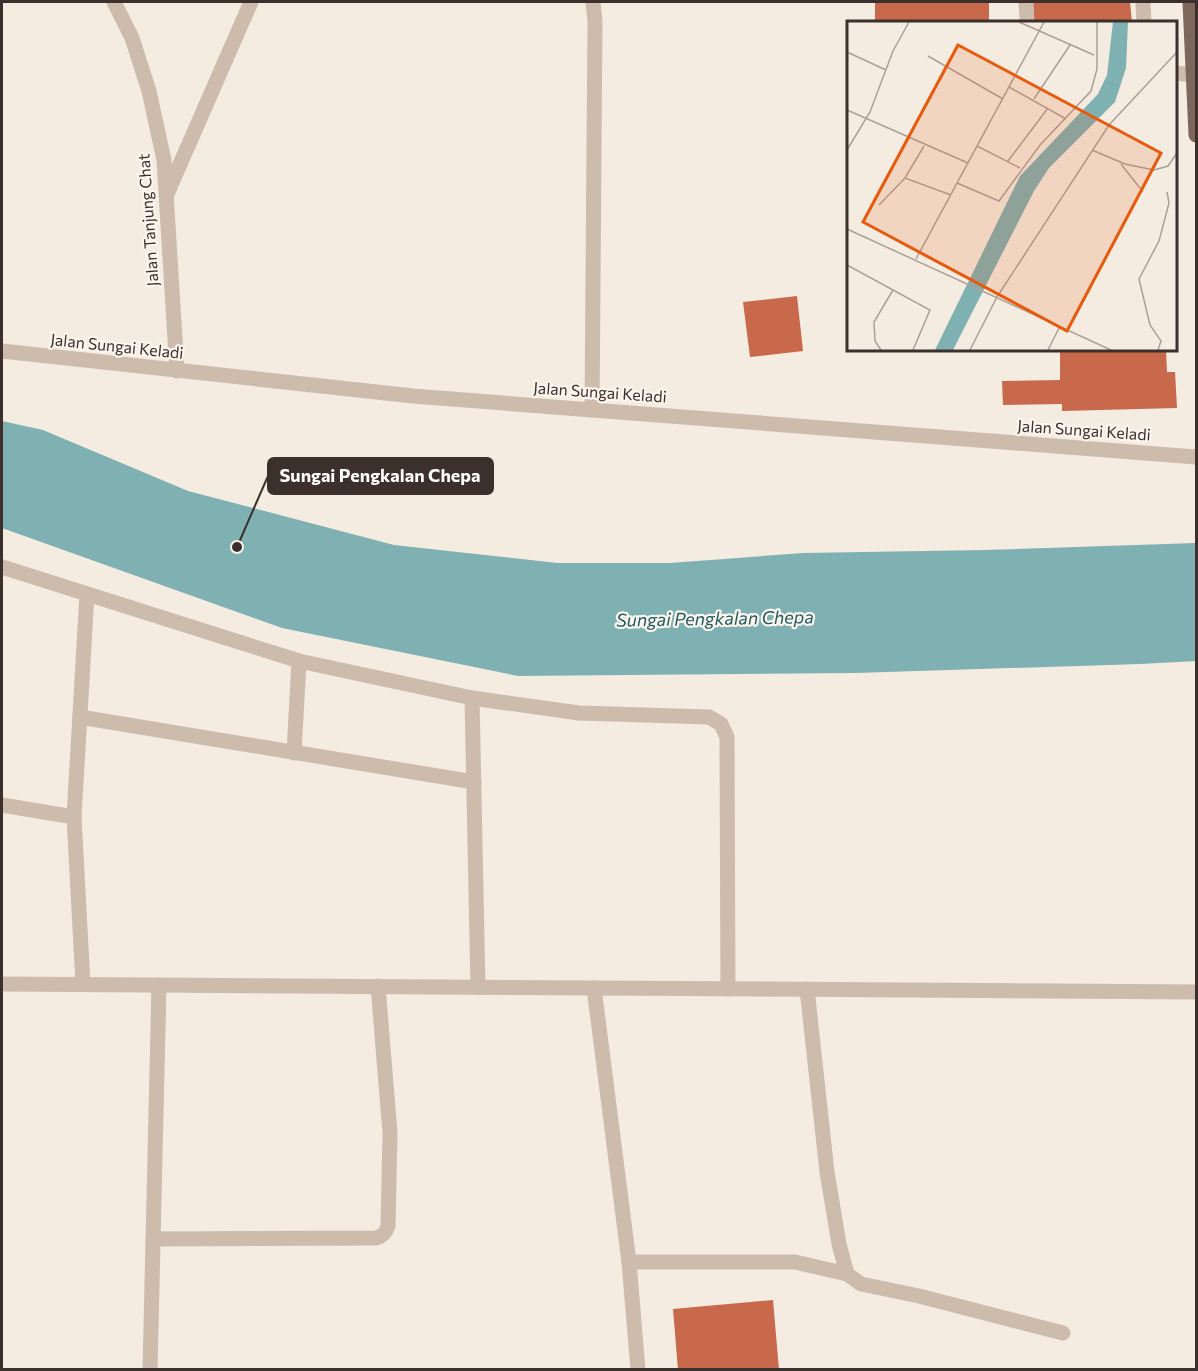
<svg xmlns="http://www.w3.org/2000/svg" width="1198" height="1371" viewBox="0 0 1198 1371" font-family="Commissioner,sans-serif">
	<rect width="100%" height="100%" fill="#f4ebe1"/>
	<path fill="#7fb0b2" d="M2,421L43,430L188,491L394,545L557,563H670L803,553L985,550L1196,543V661L1140,664L855,673L518,676L282,628L2,528Z"/>
	<g fill="#c8694b">
		<path d="M875,2H989V21L875,20Z"/>
		<path d="M1033,2H1130L1132,22H1034Z"/>
		<path d="M797,296L803,351L750,357L743,302Z"/>
		<path d="M1106,350H1166L1167,372H1175L1177,408L1062,411V404L1003,405L1002,381L1060,380V352Z"/>
		<path d="M773,1300L779,1370H678L673,1309Z"/>
	</g>
	<g fill="none" stroke-linecap="round" stroke-linejoin="round">
		<g stroke="#cdbbac" stroke-width="15">
			<path d="M114,2L132,38L149,91L164,160L177,371"/>
			<path d="M1026,2L1027,22"/>
			<path d="M1143,2L1144,22"/>
			<path d="M1176,73L1193,75"/>
			<path d="M167,194L251,2"/>
			<path d="M2,351L413,396L1196,457"/>
			<path d="M592,410L595,21L593,2"/>
			<path d="M2,567L299,661L472,698L579,713L709,717L721,724L727,737L728,989"/>
			<path d="M472,698L478,987"/>
			<path d="M80,717L474,782"/>
			<path d="M294,753L299,661"/>
			<path d="M2,805L74,817"/>
			<path d="M2,984L1196,992"/>
			<path d="M83,984L74,817L87,594"/>
			<path d="M594,988L629,1262L638,1370"/>
			<path d="M807,989L827,1172L839,1244L847,1274L861,1284L919,1296L1063,1333"/>
			<path d="M153,1239L376,1238C383,1236 386,1233 388,1226L390,1133L378,986"/>
			<path d="M629,1262H795L847,1274"/>
			<path d="M150,1370L159,985"/>
		</g>
		<path stroke="#7d675c" stroke-width="15" d="M1190,2L1196,135"/>
	</g>
	<g text-anchor="middle" stroke-width="4.5" stroke-linejoin="round" paint-order="stroke">
		<g font-size="16" fill="#3b302b" stroke="#fbf5ee">
			<text transform="translate(148 220) rotate(-94)" y="6">Jalan Tanjung Chat</text>
			<text transform="translate(117 346) rotate(6)" y="6">Jalan Sungai Keladi</text>
			<text transform="translate(600 392) rotate(4)" y="6">Jalan Sungai Keladi</text>
			<text transform="translate(1084 430) rotate(4)" y="6">Jalan Sungai Keladi</text>
		</g>
		<g font-size="18" font-style="italic" fill="#1f5a5e" stroke="#fbf5ee">
			<text transform="translate(715 619) rotate(-1)" y="6">Sungai Pengkalan Chepa</text>
		</g>
	</g>
	<g transform="translate(847 21)">
		<rect width="330" height="330" fill="#f4ebe1"/>
		<path d="M266,1H281L279,47L268,81L202,147L187,170L106,329H88L173,155L251,73L260,54Z" fill="#7fb0b2"/>
		<path fill="none" stroke="#aaa098" stroke-width="1.5" d="M172,1L247,34M0,31L39,49M81,35L156,78M162,66L219,98M187,78L223,24M0,89L121,142M130,125L173,147M0,129L23,91L46,30L62,1M245,129L278,143L307,149L321,145L330,132M161,140L201,87M274,143L296,171M58,157L77,125M110,162L152,180L193,124L244,70L250,48V1M32,184L58,157L104,174M0,208L264,329M69,238L197,1M0,244L83,289L66,329M34,329L28,320L27,301L46,269M123,329L150,276L262,104L330,31M201,329L213,305M311,329L314,320L303,304L292,258L312,220L322,182L320,171"/>
		<path fill="#e8590c" fill-opacity="0.15" stroke="#e8590c" stroke-width="3" d="M111,24L314,132L220,310L16,201Z"/>
		<rect width="330" height="330" fill="none" stroke="#3b302b" stroke-width="3"/>
	</g>
	<path fill="none" stroke="#3b302b" stroke-width="2" d="M237 547L268 476"/>
	<circle fill="#3b302b" stroke="#fbf5ee" stroke-width="2" cx="237" cy="547" r="6"/>
	<rect fill="#3b302b" stroke="#3b302b" stroke-width="2" x="268" y="458" width="225" height="36" rx="6"/>
	<g font-size="18" text-anchor="middle" font-weight="bold" fill="#fff">
		<text x="380" y="482">Sungai Pengkalan Chepa</text>
	</g>
	<rect width="1198" height="1371" fill="none" stroke="#3b302b" stroke-width="6"/>
</svg>
